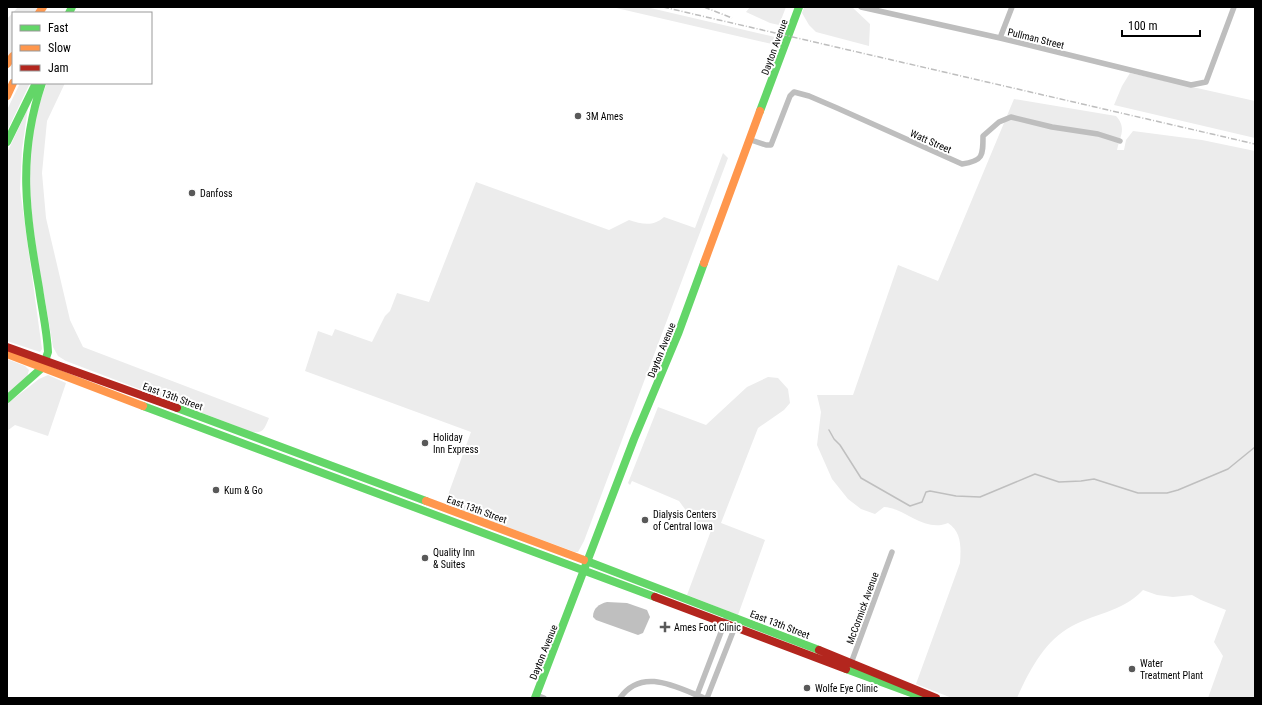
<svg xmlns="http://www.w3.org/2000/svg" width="1262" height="705" viewBox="0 0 1262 705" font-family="'Roboto Condensed',sans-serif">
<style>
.green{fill:#ececec}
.water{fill:#bfbfbf}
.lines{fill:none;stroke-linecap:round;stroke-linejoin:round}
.stream{stroke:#bfbfbf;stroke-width:1.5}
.street{stroke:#bebebe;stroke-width:5.5}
.fast{stroke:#63d668;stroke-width:8}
.slow{stroke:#ff974d;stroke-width:8}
.jam{stroke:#b3261e;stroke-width:8}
.rail{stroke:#bebebe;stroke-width:1.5;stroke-dasharray:6 2 1 2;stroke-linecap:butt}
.poi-dot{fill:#595959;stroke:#fff;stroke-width:1.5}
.labels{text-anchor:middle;stroke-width:4;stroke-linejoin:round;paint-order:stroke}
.street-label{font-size:10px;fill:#000;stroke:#fff}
.poi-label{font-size:10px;fill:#000;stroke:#fff;text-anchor:start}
</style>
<rect width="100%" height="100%" fill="#fff"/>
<!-- green -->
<path class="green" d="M18 7H40L37 13H13V53L7 62V19Z
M612 7H646L775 37 772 44Z
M750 7H786L779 25 770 23 746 12Z
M808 7H852L870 24 869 46 816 32 809 25 802 13 804 8Z
M1130 73 1255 101V138L1114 105 1122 86Z
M20 83H30L7 131V110Z
M47 83H65L47 121 42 173 46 218 70 320 83 347 269 418C265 427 264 434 252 432L66 361 58 356 53 347C40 263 12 165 47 83Z
M1014 99 1116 116C1127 128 1120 136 1117 150H1124L1126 140 1133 131 1202 140 1255 151V698H1208L1223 656 1214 642 1226 610 1201 600 1192 595 1173 597 1157 595 1143 590C1122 613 1092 613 1067 629 1043 644 1028 673 1017 698H952L916 684 960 563C961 548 962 532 948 523 925 533 905 508 884 507L875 514 861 509 848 499 832 479 817 445 821 412 817 395H853L898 265 938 281Z
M28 108 22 149 20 189 42 349 40 352 7 341V153Z
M723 153 728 158 584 541 578 552H575L450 506 448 495 471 432 305 371 318 331 332 336 335 329 372 342 385 316 390 311 397 293 429 302 476 182 609 230 629 220C642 224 653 227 664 217L695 228Z
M7 359 25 366 29 370 27 377 7 394Z
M48 375 66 383 48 436 15 425 7 431V404L39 379Z
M768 377 778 378 788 389 790 403 784 410 758 428 721 523 765 540 738 615 687 595 712 528 693 520 679 501 632 481 630 485 628 483 658 407 706 425 747 387Z"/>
<!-- water -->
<path class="water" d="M607 602 627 603 647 610 650 617 643 633 638 635 596 620 593 617C593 608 599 604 607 602Z"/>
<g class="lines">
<!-- stream -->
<path class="stream" d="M829 430 834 439 840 445 861 478 910 506 922 502 926 492 930 491 956 496 980 497 1035 474 1059 482 1081 481 1094 479 1138 493H1167L1178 490 1228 469 1255 447"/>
<!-- street -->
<path class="street" d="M861 7 1000 38 1191 85 1206 82 1234 7
M1000 38 1012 7
M751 140 766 145H771L790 96 794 92 809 96 837 108 962 164C983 161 983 156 983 136L999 122 1011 117 1052 127 1098 134 1120 141
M850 666 892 552
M536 695 544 698
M697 695 728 614
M620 698C642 667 676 687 704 698
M707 698 738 619"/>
<!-- fast -->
<path class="fast" d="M69 13 72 7
M760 111 799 7
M7 142 35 85
M7 399 43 367 48 352C47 330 42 310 39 288 26 214 17 156 42 83
M143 406 655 597
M177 408 426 501
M584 560 819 650
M846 669 922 697
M535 698 634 439 678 334 704 263"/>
<!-- slow -->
<path class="slow" d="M39 13 43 7
M7 64 13 56
M7 96 13 83
M704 263 760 111
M7 354 143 406
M426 501 584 560"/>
<!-- jam -->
<path class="jam" d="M7 347 177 408
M655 597 846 669
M819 650 936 698"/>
<!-- rail -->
<path class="rail" d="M663 7 1255 144
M704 7 732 18"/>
</g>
<!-- markers -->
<g class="poi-dot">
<circle cx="578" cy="116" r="4"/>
<circle cx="192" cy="193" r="4"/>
<circle cx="425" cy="443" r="4"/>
<circle cx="216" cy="490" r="4"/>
<circle cx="645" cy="520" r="4"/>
<circle cx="425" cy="558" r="4"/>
<path d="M663 621h4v4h4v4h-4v4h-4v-4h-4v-4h4z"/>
<circle cx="1132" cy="669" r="4"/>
<circle cx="807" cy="688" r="4"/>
</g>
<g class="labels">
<!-- street labels -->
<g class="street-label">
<text transform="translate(1036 38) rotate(14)" y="4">Pullman Street</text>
<text transform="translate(774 47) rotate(-70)" y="4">Dayton Avenue</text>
<text transform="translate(931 141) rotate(24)" y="4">Watt Street</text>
<text transform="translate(661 350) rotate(-68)" y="4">Dayton Avenue</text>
<text transform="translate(173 396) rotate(20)" y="4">East 13th Street</text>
<text transform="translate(477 509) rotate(20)" y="4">East 13th Street</text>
<text transform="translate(862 608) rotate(-70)" y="4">McCormick Avenue</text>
<text transform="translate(780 624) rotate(21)" y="4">East 13th Street</text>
<text transform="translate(543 652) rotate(-68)" y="4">Dayton Avenue</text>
</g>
<!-- poi labels -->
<g class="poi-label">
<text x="586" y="120">3M Ames</text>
<text x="200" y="197">Danfoss</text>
<text x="433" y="441">Holiday<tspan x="433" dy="12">Inn Express</tspan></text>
<text x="224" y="494">Kum &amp; Go</text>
<text x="653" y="518">Dialysis Centers<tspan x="653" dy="12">of Central Iowa</tspan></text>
<text x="433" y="556">Quality Inn<tspan x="433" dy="12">&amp; Suites</tspan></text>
<text x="674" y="631">Ames Foot Clinic</text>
<text x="1140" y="667">Water<tspan x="1140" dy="12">Treatment Plant</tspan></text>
<text x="815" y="692">Wolfe Eye Clinic</text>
</g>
</g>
<!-- border -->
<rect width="1262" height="705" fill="none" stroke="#000000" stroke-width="16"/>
<!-- legend -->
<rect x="12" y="12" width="140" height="72" fill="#ffffff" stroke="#999999"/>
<rect x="20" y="25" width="20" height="6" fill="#63d668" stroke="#999999"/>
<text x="48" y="32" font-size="12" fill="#000000">Fast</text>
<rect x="20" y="45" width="20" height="6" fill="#ff974d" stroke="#999999"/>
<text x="48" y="52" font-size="12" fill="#000000">Slow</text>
<rect x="20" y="65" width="20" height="6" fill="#b3261e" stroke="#999999"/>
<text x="48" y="72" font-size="12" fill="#000000">Jam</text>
<!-- scale -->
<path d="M1122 30v6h78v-6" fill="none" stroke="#000000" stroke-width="2"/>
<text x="1128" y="30" font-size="12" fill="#000000" stroke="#ffffff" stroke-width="3" paint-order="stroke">100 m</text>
</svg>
